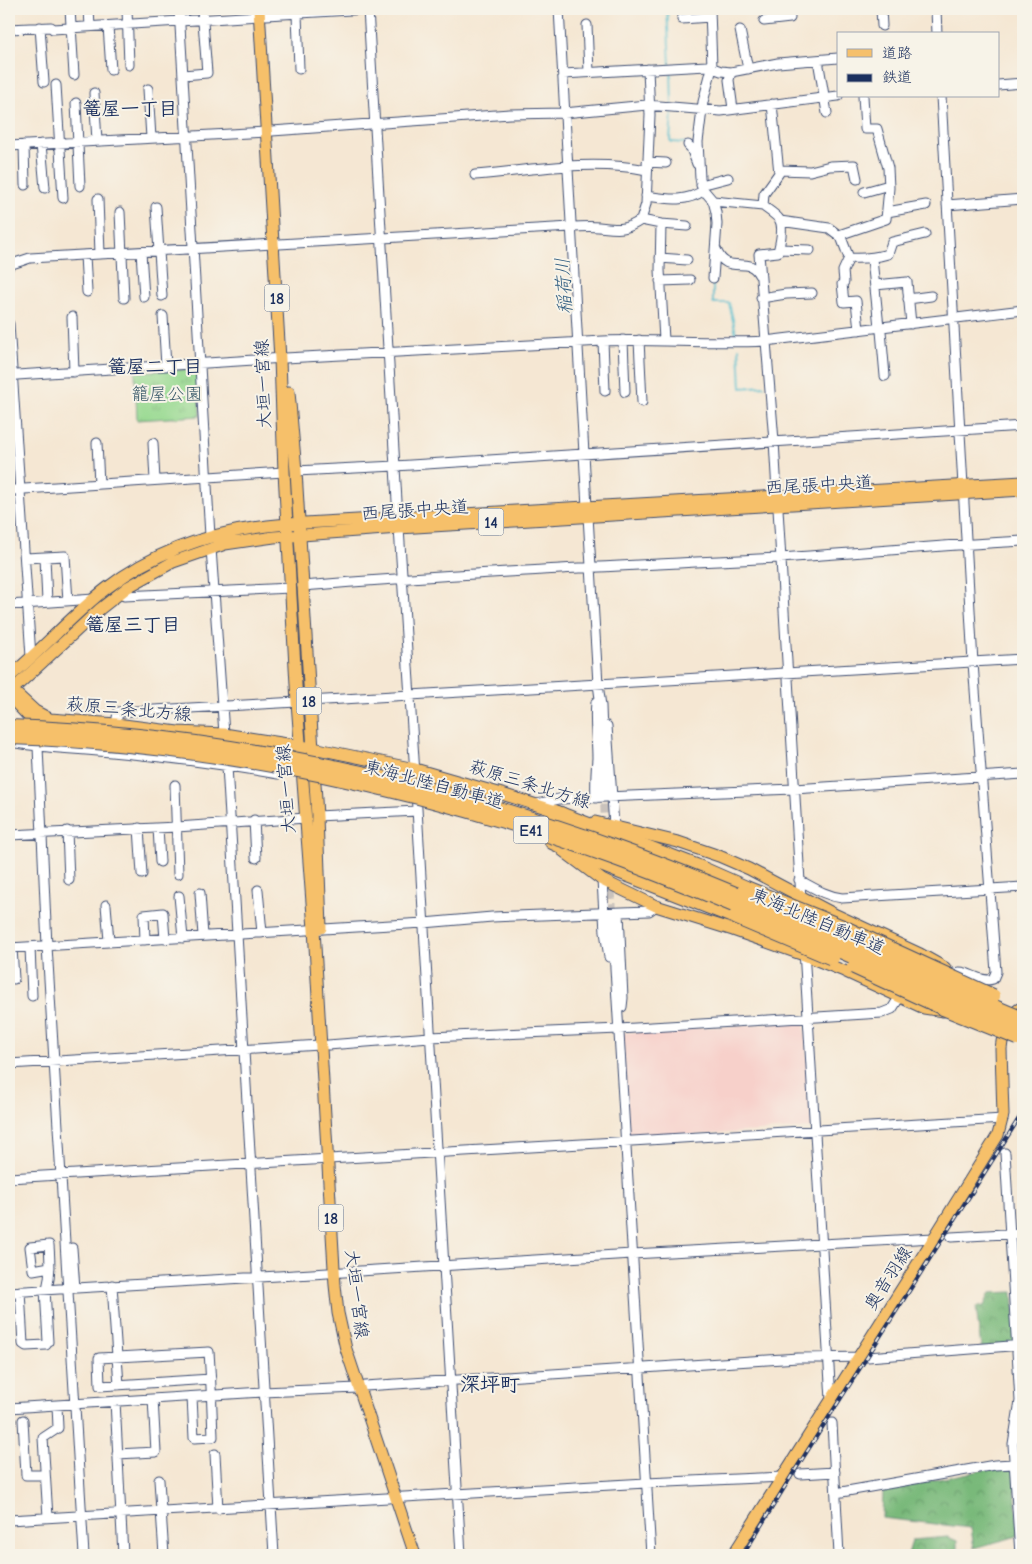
<svg xmlns="http://www.w3.org/2000/svg" width="1032" height="1564" viewBox="0 0 1032 1564" font-family="'Comic Neue','Klee One',sans-serif">
<style>
.built{fill:#f7d0ca}
.forest{fill:url(#forest-crowns);stroke:#4a746c}
.park{fill:url(#park-tufts);stroke:#598477}
.lines{fill:none;stroke-linecap:round;stroke-linejoin:round}
.stream{stroke:#52bdcd;stroke-width:2}
.minor-tunnel{stroke:#c9c2bc;stroke-width:9;stroke-dasharray:9 4.5;stroke-linecap:butt}
.minor-casing{stroke:#3c4b70;stroke-width:11}
.major-casing{stroke:#3c4b70;stroke-width:13}
.highway-casing{stroke:#3c4b70;stroke-width:16}
.minor{stroke:#fff;stroke-width:9}
.major{stroke:#f6c06b;stroke-width:11}
.highway{stroke:#f6c06b;stroke-width:14}
.rail-casing{stroke:#1b2f5e;stroke-width:4}
.rail{stroke:#f7f3e8;stroke-width:2;stroke-dasharray:5.5;stroke-linecap:butt}
.highway-bridge-casing{stroke:#3c4b70;stroke-width:16;stroke-linecap:butt}
.highway-bridge{stroke:#f6c06b;stroke-width:14}
.labels{text-anchor:middle;stroke-width:4;stroke-linejoin:round;paint-order:stroke}
.shield{fill:#f7f3e8;stroke:#5d6a87;stroke-width:1}
.shield-label{font-size:16px;font-weight:bold;fill:#1b2f5e}
.street-label{font-size:18px;fill:#1b2f5e;stroke:#f7f3e8}
.park-label{font-size:18px;fill:#3a5a6a;stroke:#f7f3e8}
.neighbourhood-label{font-size:19px;font-weight:bold;fill:#1b2f5e;stroke:#f7f3e8}
.water-label{font-size:19px;font-style:italic;fill:#2c5a7f;stroke:#f7f3e8}
.quarter-label{font-size:20px;font-weight:bold;fill:#1b2f5e;stroke:#f7f3e8}
</style>
<defs>
<pattern id="forest-crowns" width="20" height="18" patternUnits="userSpaceOnUse" patternTransform="scale(1.25)"><rect width="20" height="18" fill="#79b97a"/><path d="M2 6a3 3 0 1 1 6 0M12 15a3 3 0 1 1 6 0" fill="none" stroke="#629767"/></pattern>
<pattern id="park-tufts" width="24" height="20" patternUnits="userSpaceOnUse" patternTransform="scale(1.25)"><rect width="24" height="20" fill="#97d990"/><path d="M3 7l-1-3M5 7V3M7 7l1-3M15 17l-1-3M17 17v-4M19 17l1-3" fill="none" stroke="#82bb7f"/></pattern>
</defs>
<rect width="100%" height="100%" fill="#f7f3e8"/>
<filter id="ink" filterUnits="userSpaceOnUse"><feTurbulence type="fractalNoise" baseFrequency=".02" numOctaves="2"/><feDisplacementMap in="SourceGraphic" scale="10" xChannelSelector="R" yChannelSelector="G"/><feConvolveMatrix kernelMatrix="1 2 1 2 8 2 1 2 1" color-interpolation-filters="sRGB"/></filter>
<filter id="wash" filterUnits="userSpaceOnUse"><feTurbulence type="fractalNoise" baseFrequency=".0096" numOctaves="4" result="noise"/><feDisplacementMap in="SourceGraphic" scale="20" xChannelSelector="R" yChannelSelector="G"/><feGaussianBlur stdDeviation="1.12" result="paint"/><feColorMatrix in="noise" values="0 0 0 0 0 0 0 0 0 0 0 0 0 0 0 0 0 1.4 0 .05"/><feComposite in="paint" operator="in"/></filter>
<g filter="url(#wash)">
<rect width="100%" height="100%" fill="#f5e7d3"/>
<!-- built -->
<path class="built" d="M804 1021 812 1128 628 1139 623 1033Z"/>
<!-- forest -->
<path class="forest" d="M1013 1292 1017 1345 981 1348 976 1307 984 1306 990 1293Z
M1014 1464 1018 1536 974 1548 971 1528 882 1518 883 1490Z
M948 1537 957 1541V1555H908L912 1540Z"/>
<!-- park -->
<path class="park" d="M198 369 200 416 137 420 135 372Z"/>
<g class="lines">
<!-- stream -->
<path class="stream" d="M667 9 670 65
M671 72 672 105
M672 111 670 140 672 142 685 143
M713 282V303H729L737 338
M739 348 741 388 764 386"/>
</g>
</g>
<g filter="url(#ink)">
<g class="lines">
<!-- minor-tunnel -->
<path class="minor-tunnel" d="M604 791 606 830
M608 863 612 919"/>
<defs>
<path id="minor" d="M70 9 74 75
M89 9 90 27
M127 9 129 65
M179 9 210 536
M368 9 398 518
M559 9 587 507
M710 9 712 68 703 102 698 142 700 178 702 188 713 201 716 212 717 224 713 278
M881 9 882 26
M936 9 937 34
M297 14 299 69
M266 15 368 9
M682 19 710 17
M764 21 790 18 789 9
M587 25 589 72
M108 26 111 70
M40 27 44 82
M9 29 51 27 53 29 259 16
M740 30 748 69
M818 60 827 113
M731 72 729 80 733 109
M563 74 707 66 721 71 731 72 778 63 838 58
M183 75 207 73 202 9
M56 85 63 198
M998 85 1023 83
M148 89 151 138
M94 93 97 141
M941 96 973 663 996 972 993 979C978 984 965 966 952 974
M76 103 80 186
M772 104 779 173 764 194 763 206C768 210 775 214 779 219 784 226 780 244 778 252L759 254 774 441 801 899
M272 131 510 114 564 113 647 105 721 111 838 96
M41 144 45 188
M24 145 25 185
M688 145 691 148 697 164
M9 146 266 132
M647 162 666 163
M779 170 810 171 830 166 854 165 857 179
M475 175C531 170 591 159 647 170
M701 185 728 178
M864 192 889 185
M646 196C667 199 686 203 704 190
M98 199 100 254
M713 201 763 206
M947 205 1023 199
M156 207 162 296
M120 212 124 298
M887 212 926 205
M641 220 661 224 687 226
M780 221 829 228 841 237 849 258C863 259 874 258 888 254L892 242 925 234
M661 224 660 270 664 340
M839 235 886 219 889 188 888 168 877 129H865L863 96
M279 244 571 227C580 227 590 226 599 227 618 229 625 231 641 220L646 204 650 115 648 69
M716 249C727 278 749 253 759 275
M779 249 810 250
M141 252 144 297
M85 255 87 292
M660 258 687 260
M849 258 843 271 844 282 842 284 844 302 856 301 859 330
M872 259 879 327 881 331 885 376
M9 265 30 258 273 244
M660 281 690 280
M875 285 907 282 911 324
M761 298 786 294 812 293
M908 299 931 296
M163 316 166 366
M72 317 74 372
M9 324 31 657
M623 340 625 392
M639 340 642 402
M603 341 605 391
M9 377 17 375 285 358 603 341C657 339 711 344 765 341L1023 310
M97 443 99 484
M153 443 155 480
M296 471 395 466 1023 426
M9 490 284 472
M588 516 598 684 601 706 604 791
M399 528 415 774
M211 548 224 734
M45 557 47 602
M25 558 65 556 68 601
M302 586C461 573 619 566 778 558 860 553 941 545 1023 541
M122 592 124 596 291 588
M9 605 94 599
M309 701 1023 659
M596 702C594 721 597 739 597 758 596 771 595 784 596 798
M116 724 118 712 297 702
M607 726 614 826
M16 743C47 748 79 749 111 752 167 757 223 764 278 774
M38 747 47 946 84 1555
M227 766 274 1555
M175 785 178 874
M416 792 461 1555
M537 804 559 799 794 789 1023 774
M317 816 417 811
M254 820 256 858
M139 828 142 874
M158 828 160 862
M67 831 69 880
M9 835 177 827 306 818
M602 880 605 932 609 957
M799 880C814 888 826 896 842 898L1023 887
M258 890 262 933
M200 893 203 936
M179 896 183 938
M106 905 109 941
M619 913 623 998 622 1007
M612 919 651 1555
M145 940 144 915 163 913 165 939
M30 947 32 996
M9 948 424 923 492 917 649 911 656 906
M12 948 14 979
M804 950 831 1400
M328 1045 430 1037 619 1029 882 1013 892 1009 902 993
M9 1064 320 1045
M1005 1153 1020 1401 1013 1444 1020 1555
M9 1178 1003 1119
M951 1237 1023 1233
M72 1248 75 1288
M112 1285 119 1385
M47 1289C51 1274 50 1260 49 1245L30 1247 33 1270 50 1267
M20 1291 23 1344 26 1346 46 1345 48 1342 45 1289
M9 1292C217 1281 424 1266 632 1254 733 1248 834 1244 934 1238
M365 1386 798 1358 868 1357 1023 1345
M192 1397 194 1438 213 1437C212 1409 211 1380 209 1352L99 1358 100 1386 211 1379
M115 1401 123 1555
M9 1408 263 1392 358 1388
M23 1420 26 1475H45
M832 1423 839 1555
M117 1454 156 1452 153 1399
M215 1454 218 1509
M800 1474 835 1472
M159 1480 164 1555
M836 1493 995 1465 1014 1464
M48 1517 43 1438 58 1428 57 1405
M9 1520 646 1483 783 1477"/>
<path id="major" d="M259 9 280 359 284 472 297 702 314 929 335 1285 338 1313 346 1349 415 1555
M289 392 296 471 317 816 321 928
M9 677C43 649 72 615 107 588 160 547 222 529 287 524L1023 482
M9 687 35 711 50 719 116 724 178 732 224 734 313 748 415 769 502 794 562 813
M9 693 100 609 128 587 173 562 225 544 274 537 399 528 1023 490
M9 696 31 719 36 722 48 725
M393 774 443 786 459 792
M595 822 678 842 719 856 749 869 836 915 920 954 945 968
M562 850 602 880 656 906 733 930 804 955 844 971 924 1008 943 1011
M733 1555 934 1238 998 1135 1003 1115 1001 1049C1003 1032 1006 1014 1023 1007"/>
<path id="highway" d="M555 812 696 866 746 888
M552 842 598 863 735 917"/>
</defs>
<!-- minor casing -->
<use href="#minor" class="minor-casing"/>
<!-- major casing -->
<use href="#major" class="major-casing"/>
<!-- highway casing -->
<use href="#highway" class="highway-casing"/>
<!-- minor -->
<use href="#minor" class="minor"/>
<!-- major -->
<use href="#major" class="major"/>
<!-- highway -->
<use href="#highway" class="highway"/>
<defs>
<path id="rail" d="M743 1555 792 1475 1023 1112"/>
</defs>
<!-- rail casing -->
<use href="#rail" class="rail-casing"/>
<!-- rail -->
<use href="#rail" class="rail"/>
<defs>
<path id="highway-bridge" d="M9 727C217 734 424 778 620 849 757 898 888 963 1023 1019
M9 737C216 744 425 788 620 860 757 911 889 974 1023 1031
M746 888 845 928 993 996
M735 917 832 958
M854 967 943 1008 1018 1038"/>
</defs>
<!-- highway-bridge casing -->
<use href="#highway-bridge" class="highway-bridge-casing"/>
<!-- highway-bridge -->
<use href="#highway-bridge" class="highway-bridge"/>
</g>
</g>
<g class="labels">
<!-- shield labels -->
<g class="shield">
<rect x="264.5" y="284.5" width="25" height="27" rx="4"/>
<rect x="478.5" y="508.5" width="25" height="27" rx="4"/>
<rect x="296.5" y="687.5" width="25" height="27" rx="4"/>
<rect x="513.5" y="816.5" width="35" height="27" rx="4"/>
<rect x="318.5" y="1204.5" width="25" height="27" rx="4"/>
</g>
<g class="shield-label">
<text x="277" y="304">18</text>
<text x="491" y="528">14</text>
<text x="309" y="707">18</text>
<text x="531" y="836">E41</text>
<text x="331" y="1224">18</text>
</g>
<!-- street labels -->
<g class="street-label">
<text transform="translate(263 384) rotate(-92)" y="6">大垣一宮線</text>
<text transform="translate(819 485) rotate(-3)" y="6">西尾張中央道</text>
<text transform="translate(415 510) rotate(-4)" y="6">西尾張中央道</text>
<text transform="translate(129 709) rotate(5)" y="6">萩原三条北方線</text>
<text transform="translate(434 784) rotate(15)" y="6">東海北陸自動車道</text>
<text transform="translate(530 784) rotate(17)" y="6">萩原三条北方線</text>
<text transform="translate(286 789) rotate(-94)" y="6">大垣一宮線</text>
<text transform="translate(818 921) rotate(23)" y="6">東海北陸自動車道</text>
<text transform="translate(888 1278) rotate(-57)" y="6">奥音羽線</text>
<text transform="translate(357 1294) rotate(83)" y="6">大垣一宮線</text>
</g>
<!-- park labels -->
<g class="park-label">
<text x="167" y="400">籠屋公園</text>
</g>
<!-- neighbourhood labels -->
<g class="neighbourhood-label">
<text x="130" y="115">篭屋一丁目</text>
<text x="155" y="373">篭屋二丁目</text>
<text x="133" y="631">篭屋三丁目</text>
</g>
<!-- water labels -->
<g class="water-label">
<text transform="translate(563 286) rotate(-93)" y="7">稲荷川</text>
</g>
<!-- quarter labels -->
<g class="quarter-label">
<text x="490" y="1391">深坪町</text>
</g>
</g>
<!-- margin -->
<rect width="1032" height="1564" fill="none" stroke="#f7f3e8" stroke-width="30"/>
<!-- legend -->
<rect x="837" y="32" width="162" height="65" fill="#f7f3e8" stroke="#9fa5b1"/>
<rect x="847" y="49" width="25" height="8" fill="#f6c06b" stroke="#9fa5b1"/>
<text x="882" y="58" font-size="15" fill="#1b2f5e">道路</text>
<rect x="847" y="74" width="25" height="8" fill="#1b2f5e" stroke="#9fa5b1"/>
<text x="882" y="82" font-size="15" fill="#1b2f5e">鉄道</text>
</svg>
